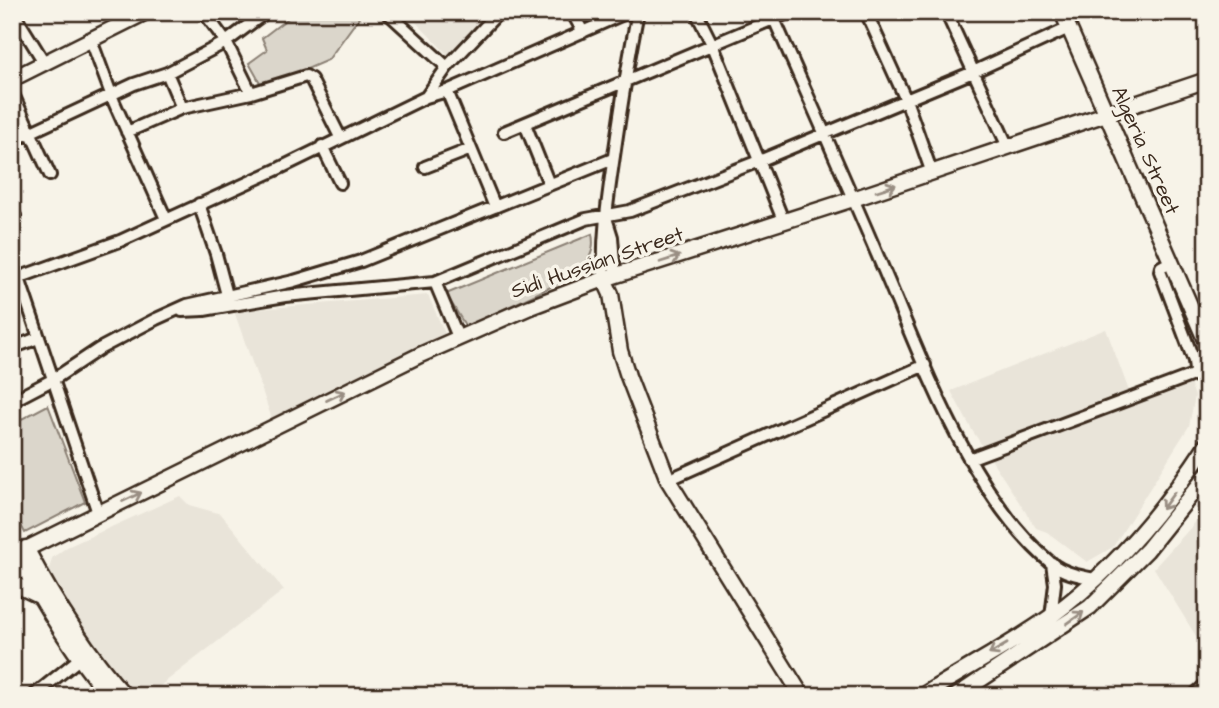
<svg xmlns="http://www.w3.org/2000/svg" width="1219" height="708" viewBox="0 0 1219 708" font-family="'Architects Daughter',sans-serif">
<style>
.built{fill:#e9e4d9}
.green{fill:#dbd6cb;stroke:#8b8074;stroke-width:2}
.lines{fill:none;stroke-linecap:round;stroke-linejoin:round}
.minor-casing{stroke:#3b2a1e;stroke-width:16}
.major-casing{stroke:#3b2a1e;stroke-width:19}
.minor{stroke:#f7f3e8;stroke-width:10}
.major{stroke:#f7f3e8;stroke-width:14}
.oneway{stroke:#998e83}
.labels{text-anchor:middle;stroke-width:7;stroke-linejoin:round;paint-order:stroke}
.street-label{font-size:21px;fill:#3b2a1e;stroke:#f7f3e8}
</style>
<rect width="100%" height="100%" fill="#f7f3e8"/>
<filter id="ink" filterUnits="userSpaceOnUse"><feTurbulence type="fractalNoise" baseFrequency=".0143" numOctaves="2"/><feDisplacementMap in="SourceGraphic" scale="14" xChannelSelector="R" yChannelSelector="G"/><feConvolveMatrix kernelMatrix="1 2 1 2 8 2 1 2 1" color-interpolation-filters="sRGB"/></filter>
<g filter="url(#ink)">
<!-- built -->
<path class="built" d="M406 12H493L451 58Z
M428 295 446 336 272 419 234 311Z
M1106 329 1129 391 1167 379 1185 370 1195 396 1189 426 1113 547 1087 562 1047 532 1036 528 972 430 951 391Z
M180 496 189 505 221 514 284 590 147 696H135L79 632 49 570 52 558 67 547Z
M1207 505V654L1154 568 1193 525Z"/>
<!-- green -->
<path class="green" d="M296 12H363L328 60 263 88 249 63 267 50 262 38Z
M592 234C596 253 587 263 574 276L466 327 446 294Z
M48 405 85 502 25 533 12 508V424Z"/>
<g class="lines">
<defs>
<path id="minor" d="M13 12 44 62
M204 12 226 42 251 93
M387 12 447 67
M572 12 583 32
M696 12 713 46 783 220
M771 12C810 101 850 190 888 280 927 372 973 498 1051 563 1063 573 1080 576 1095 579
M866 12 906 100 932 173
M946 12 1008 147
M91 40 114 102 166 219
M167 73 182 108
M447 91 495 207
M12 92 50 175
M426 97 447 91 628 12
M525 124 549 184
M127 132 182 108 251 93 306 76 311 79 340 137
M504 132 790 12
M12 141 134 84 167 73 226 42 266 12
M322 146 340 183
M425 167 471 149
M199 204 216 254 227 295
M12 217 15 216
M607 221 612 237 615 276
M19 278 98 513
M604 279C602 236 608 197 614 156 621 107 628 60 638 12
M12 280 120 241 280 168 426 97 447 67 499 12
M182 311 204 310 285 296 435 282
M458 337 435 282 586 219 630 211 759 161 973 72 1069 28
M12 348 38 338
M12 401 54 379 99 349 156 319 187 305 294 281 361 261 613 159
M969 459 1193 375 1195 371 1194 361 1160 271 1161 267 1172 261
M668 480 925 365
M12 534 17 554
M1051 617 1055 584 1052 563
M33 696 79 659
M1193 696 1207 683"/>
<path id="major" d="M1062 12 1207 344
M12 79 146 12
M604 279 611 294 620 351 628 376 668 480 802 696
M26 548C54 601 85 651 125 696
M17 554C43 604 72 652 109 696
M12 556 420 355 530 307 604 279 853 199 1207 80
M12 583 39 596
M922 696C964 669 1009 646 1050 617 1114 571 1164 510 1207 444
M956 696 1090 607 1147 550 1207 475"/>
</defs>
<!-- minor casing -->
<use href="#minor" class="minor-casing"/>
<!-- major casing -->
<use href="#major" class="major-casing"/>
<!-- minor -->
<use href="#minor" class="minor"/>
<!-- major -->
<use href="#major" class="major"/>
</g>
<!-- one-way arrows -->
<defs><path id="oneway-shaft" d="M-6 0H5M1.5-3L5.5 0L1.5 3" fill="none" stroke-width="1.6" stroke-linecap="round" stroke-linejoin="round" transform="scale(1.75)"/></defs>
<g class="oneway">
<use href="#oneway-shaft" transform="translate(886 188) rotate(-18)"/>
<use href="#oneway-shaft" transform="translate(670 259) rotate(-18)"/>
<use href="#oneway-shaft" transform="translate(336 396) rotate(-26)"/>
<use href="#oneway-shaft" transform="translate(132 497) rotate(-25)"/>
<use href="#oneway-shaft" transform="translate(1168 501) rotate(126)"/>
<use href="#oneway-shaft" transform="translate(1075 618) rotate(-36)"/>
<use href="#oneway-shaft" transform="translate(998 649) rotate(150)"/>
</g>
</g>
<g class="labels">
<!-- street labels -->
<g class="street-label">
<text transform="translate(1146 150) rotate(66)" y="7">Algeria Street</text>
<text transform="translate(597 262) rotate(-19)" y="7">Sidi Hussian Street</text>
</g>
</g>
<!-- margin -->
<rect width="1219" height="708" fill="none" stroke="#f7f3e8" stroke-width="42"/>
<rect x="21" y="21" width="1177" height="666" fill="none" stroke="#3b2a1e" stroke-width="2.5" filter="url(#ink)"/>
</svg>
